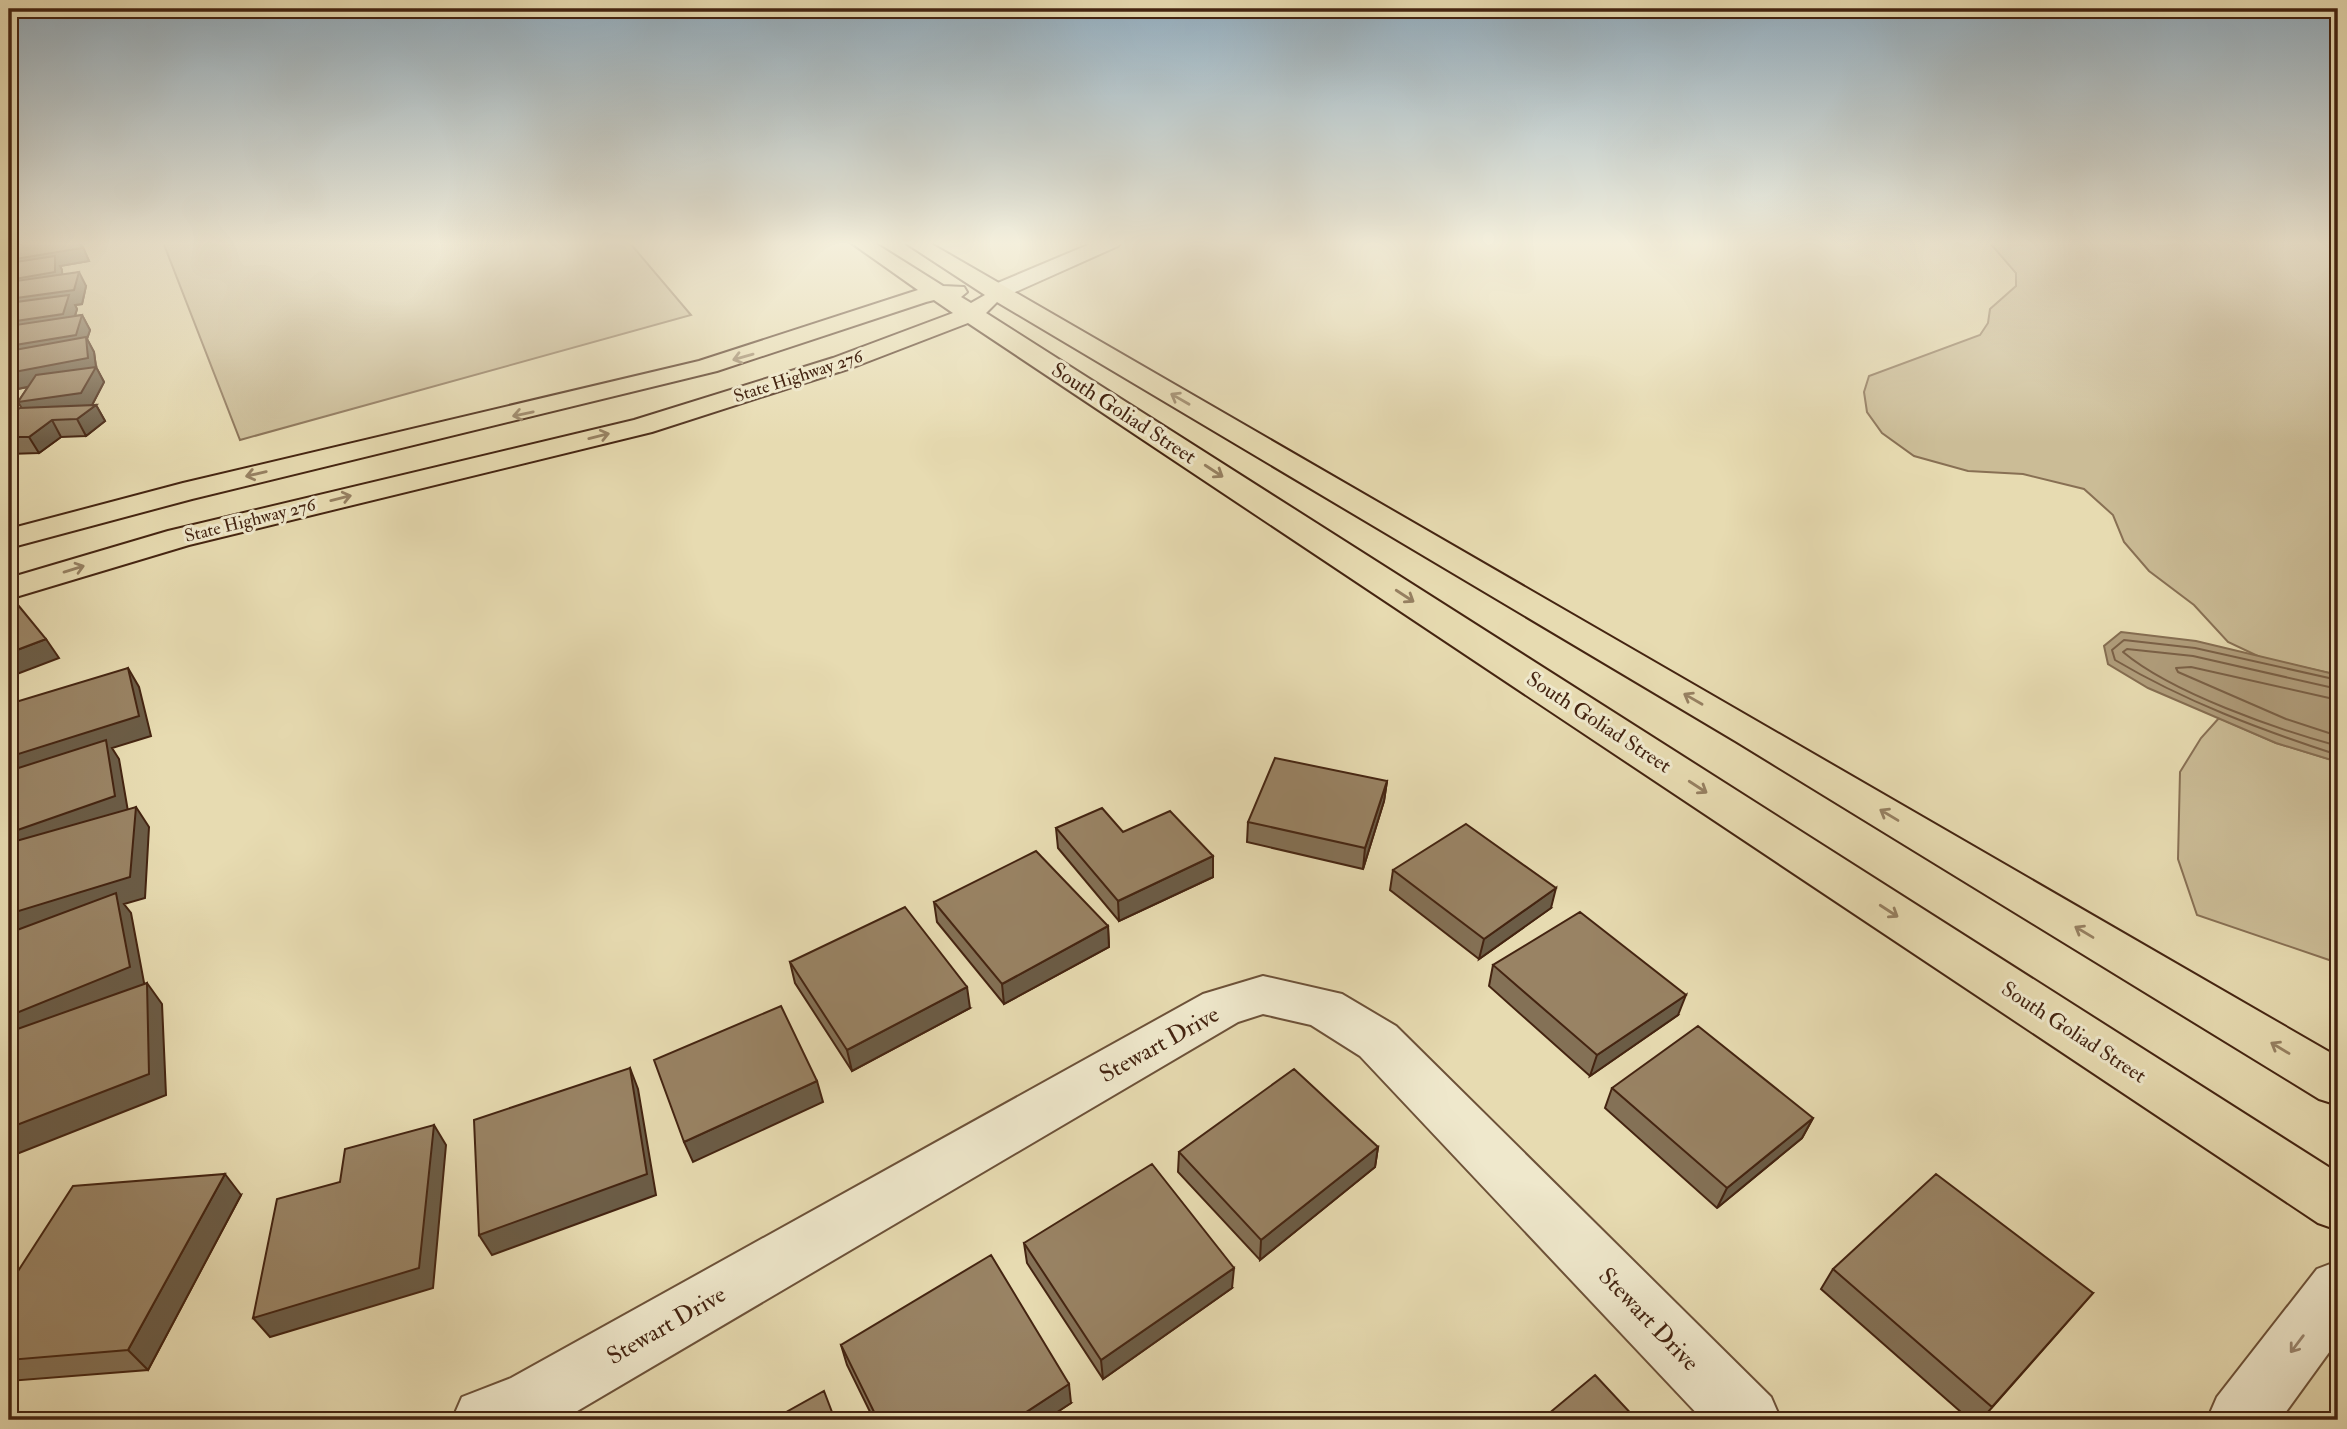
<svg xmlns="http://www.w3.org/2000/svg" width="2347" height="1429" viewBox="0 0 2347 1429" font-family="'IM FELL Double Pica',serif">
<style>
.green{fill:#cbbc96;stroke:#887054;stroke-width:2}
.water{fill:#b09d7b;stroke:#856d51;stroke-width:2}
.lines{fill:none;stroke-linecap:round;stroke-linejoin:round}
.shore{stroke:#7a6046;stroke-width:2}
.stream{fill:#856d51;fill-rule:evenodd}
.minor-casing{stroke:#6d5239;stroke-width:4}
.primary-casing{stroke:#442411;stroke-width:4}
.minor{fill:#efe8cc;fill-rule:evenodd}
.primary{fill:#e7dbb1;fill-rule:evenodd}
.wall{fill:#847156;stroke:#442411;stroke-width:2}
.shaded-wall{fill:#6b5c46;stroke:#442411;stroke-width:2}
.building{fill:#998364;stroke:#442411;stroke-width:2}
.oneway{stroke:#968061}
.oneway2{stroke:#9a866e}
.labels{text-anchor:middle;stroke-width:6;stroke-linejoin:round;paint-order:stroke}
.far-street-label{font-size:18px;fill:#442411;stroke:#efe8cc}
.street-label{font-size:21px;fill:#442411;stroke:#efe8cc}
.near-street-label{font-size:24px;fill:#442411;stroke:#efe8cc}
</style>
<rect width="100%" height="100%" fill="#e7dbb1"/>
<filter id="stains"><feTurbulence type="fractalNoise" baseFrequency=".00286" numOctaves="4"/><feColorMatrix values="0 0 0 0 .2 0 0 0 0 .09 0 0 0 0 .02 0 0 0 .5 -.17"/></filter>
<radialGradient id="worn" r=".72"><stop offset=".6" stop-color="#630" stop-opacity="0"/><stop offset="1" stop-color="#630" stop-opacity=".3"/></radialGradient>
<!-- green -->
<path class="green" d="M163 242H629L691 315 240 440Z
M1989 242H2338V675L2262 658 2228 642 2194 605 2149 571 2124 542 2113 515 2084 489 2023 474 1968 471 1914 456 1882 433 1867 412 1864 392 1869 376 1980 335 1988 323 1990 309 2016 286V273Z
M2219 718 2276 743 2338 762V963L2197 915 2178 859 2180 772 2201 738Z"/>
<!-- water -->
<path class="water" d="M2121 632 2196 641 2338 675V762L2276 743 2148 688 2108 664 2104 646Z"/>
<g class="lines">
<!-- shore -->
<path class="shore" d="M2338 680 2195 648 2124 640 2112 650 2115 660C2184 701 2261 730 2338 755
M2338 689 2193 656 2127 649 2123 652C2172 693 2276 729 2338 746
M2338 700 2191 667 2176 668 2178 672 2286 719 2338 736"/>
<!-- stream -->
<path class="stream" d="M2335 291H2338V300L2334 298Z"/>
<defs>
<path id="minor" d="M1095 242H1121L1118 246 1004 297H988L985 292 988 287Z
M1263 976 1342 994 1396 1026 1771 1397 1781 1420H1703L1360 1056 1311 1025 1263 1014 1238 1022 562 1420H452L462 1397 511 1378 1203 994Z
M2338 1261V1340L2280 1420H2207L2217 1397 2317 1269Z"/>
<path id="primary" d="M850 242H873L943 286 964 287 967 292 961 297 971 303 985 295 904 242H928L2338 1057V1105L2319 1099 1737 742 997 302 986 313 2338 1173V1230L2318 1223 968 323 851 368 652 432 189 545 9 599V578L168 531 634 420 833 358 953 313 934 300 926 302 717 371 192 499 9 548V529L183 483 699 361 918 290Z"/>
</defs>
<!-- minor casing -->
<use href="#minor" class="minor-casing"/>
<!-- primary casing -->
<use href="#primary" class="primary-casing"/>
<!-- minor -->
<use href="#minor" class="minor"/>
<!-- primary -->
<use href="#primary" class="primary"/>
</g>
<!-- wall -->
<path class="wall" d="M9 242H80L89 261 60 266 62 270V275L86 286 82 304 75 305 77 309 75 316 82 315 90 330 87 339 94 352 96 367 104 382 92 405H96L105 421 86 436 61 437 39 453 9 454V415L22 408 18 402 28 387 12 390Z
M1387 781 1384 801 1363 869 1247 842 1248 822Z
M1056 828 1123 832 1213 856V877L1119 921 1058 848Z
M1393 870 1551 908 1479 959 1390 890Z
M934 902 1108 926 1109 947 1004 1004 937 922Z
M790 962 970 1008 852 1071 795 983Z
M1493 965 1678 1015 1590 1076 1489 986Z
M1612 1088 1813 1118 1802 1138 1717 1208 1605 1108Z
M1378 1147 1375 1167 1260 1260 1178 1172 1179 1152Z
M241 1195 148 1370 9 1381V1285Z
M1024 1243 1232 1288 1103 1379 1027 1263Z
M1833 1269 2093 1293 1981 1420H1970L1821 1289Z
M841 1345 1071 1403 1045 1420H874L847 1365Z"/>
<!-- shaded-wall -->
<path class="shaded-wall" d="M9 242H67L9 256Z
M79 242 83 247 89 261 60 266 62 270 63 286 9 295V260Z
M79 272 86 286 82 304 75 305 77 309 71 328 9 338V299Z
M82 315 90 330 87 339 94 352 96 367 104 382 90 409 28 418 18 402 92 374 12 390 9 384V346Z
M96 405 105 421 86 436 77 419Z
M52 420 61 437 39 453 29 437Z
M46 639 59 658 9 677V653Z
M128 668 139 687 151 736 112 748 119 759 129 817 9 858V757Z
M1387 781 1384 801 1363 869 1365 848Z
M136 807 149 827 145 898 124 904 131 913 145 988 9 1044V914Z
M1213 856V877L1119 921 1118 901Z
M1556 888 1551 908 1479 959 1484 939Z
M1108 926 1109 947 1004 1004 1002 984Z
M147 983 162 1004 166 1095 9 1157V1128Z
M967 987 970 1008 852 1071 847 1050Z
M1686 995 1678 1015 1590 1076 1597 1055Z
M630 1068 638 1089 656 1195 492 1255 479 1235Z
M817 1081 823 1102 693 1162 684 1142Z
M1813 1118 1802 1138 1717 1208 1727 1188Z
M434 1125 446 1145 433 1288 270 1337 253 1318Z
M1378 1147 1375 1167 1260 1260 1261 1240Z
M225 1174 241 1195 148 1370 128 1350Z
M1234 1268 1232 1288 1103 1379 1101 1360Z
M1069 1384 1071 1403 1045 1420H1014Z"/>
<!-- building -->
<path class="building" d="M31 242H79L82 248 9 260V245Z
M55 256V272L9 280V263Z
M79 272 74 290 9 299V282Z
M69 295 63 314 9 322V303Z
M82 315 76 335 9 346V326Z
M86 337 88 358 9 373V351Z
M96 367 81 393 18 402 36 375Z
M96 405 77 419 52 420 29 437H9V415L20 408Z
M18 605 46 639 9 653V609Z
M128 668 139 716 9 757V704Z
M106 740 115 796 9 833V771Z
M1275 758 1387 781 1365 848 1248 822Z
M136 807 130 877 9 914V843Z
M1102 808 1123 832 1170 811 1213 856 1118 901 1056 828Z
M1466 824 1556 888 1484 939 1393 870Z
M1036 851 1108 926 1002 984 934 902Z
M116 893 130 967 9 1016V933Z
M905 907 967 987 847 1050 790 962Z
M1580 912 1686 995 1597 1055 1493 965Z
M147 983 149 1074 9 1128V1032Z
M781 1006 817 1081 684 1142 654 1060Z
M1698 1026 1813 1118 1727 1188 1612 1088Z
M630 1068 647 1174 479 1235 474 1120Z
M1294 1069 1378 1147 1261 1240 1179 1152Z
M434 1125 419 1268 253 1318 277 1199 340 1182 345 1149Z
M1152 1164 1234 1268 1101 1360 1024 1243Z
M225 1174 128 1350 9 1360V1285L73 1186Z
M1936 1174 2093 1293 1992 1407 1833 1269Z
M991 1255 1069 1384 1014 1420H878L841 1345Z
M1595 1375 1637 1420H1541Z
M824 1391 835 1420H772Z"/>
<!-- one-way arrows -->
<defs><path id="oneway-shaft" d="M-6 0H5M1.5-3L5.5 0L1.5 3" fill="none" stroke-width="1.6" stroke-linecap="round" stroke-linejoin="round" transform="scale(1.75)"/></defs>
<g class="oneway">
<use href="#oneway-shaft" transform="translate(743 357) rotate(164)"/>
<use href="#oneway-shaft" transform="translate(1180 399) rotate(-150)"/>
<use href="#oneway-shaft" transform="translate(523 414) rotate(168)"/>
<use href="#oneway-shaft" transform="translate(599 436) rotate(-14)"/>
<use href="#oneway-shaft" transform="translate(1214 471) rotate(33)"/>
<use href="#oneway-shaft" transform="translate(256 474) rotate(167)"/>
<use href="#oneway-shaft" transform="translate(341 498) rotate(-14)"/>
<use href="#oneway-shaft" transform="translate(74 569) rotate(-17)"/>
<use href="#oneway-shaft" transform="translate(1405 596) rotate(33)"/>
<use href="#oneway-shaft" transform="translate(1693 699) rotate(-150)"/>
<use href="#oneway-shaft" transform="translate(1698 787) rotate(33)"/>
<use href="#oneway-shaft" transform="translate(1889 815) rotate(-149)"/>
<use href="#oneway-shaft" transform="translate(1889 911) rotate(33)"/>
<use href="#oneway-shaft" transform="translate(2084 932) rotate(-149)"/>
<use href="#oneway-shaft" transform="translate(2280 1048) rotate(-149)"/>
</g>
<use class="oneway2" href="#oneway-shaft" transform="translate(2297 1344) rotate(127)"/>
<!-- sky -->
<linearGradient id="sky" x2="0" y2="1"><stop stop-color="#91abbc"/><stop offset="0.55" stop-color="#f4efdc"/><stop offset="1" stop-color="#f4efdc" stop-opacity="0"/></linearGradient>
<rect width="2347" height="442" fill="url(#sky)"/>
<g class="labels">
<!-- far-street labels -->
<g class="far-street-label">
<text transform="translate(798 376) rotate(-18)" y="6">State Highway 276</text>
<text transform="translate(250 520) rotate(-14)" y="6">State Highway 276</text>
</g>
<!-- street labels -->
<g class="street-label">
<text transform="translate(1124 413) rotate(33)" y="7">South Goliad Street</text>
<text transform="translate(1599 722) rotate(33)" y="7">South Goliad Street</text>
<text transform="translate(2074 1032) rotate(33)" y="7">South Goliad Street</text>
</g>
<!-- near-street labels -->
<g class="near-street-label">
<text transform="translate(1159 1044) rotate(-29)" y="8">Stewart Drive</text>
<text transform="translate(1649 1319) rotate(46)" y="8">Stewart Drive</text>
<text transform="translate(666 1325) rotate(-30)" y="8">Stewart Drive</text>
</g>
</g>
<!-- margin -->
<rect width="2347" height="1429" fill="none" stroke="#e7dbb1" stroke-width="35"/>
<rect x="10" y="10" width="2326" height="1408" fill="none" stroke="#442411" stroke-width="3.5"/>
<rect x="18" y="18" width="2312" height="1394" fill="none" stroke="#442411" stroke-width="2"/>
<rect width="100%" height="100%" filter="url(#stains)"/>
<rect width="100%" height="100%" fill="url(#worn)"/>
</svg>
